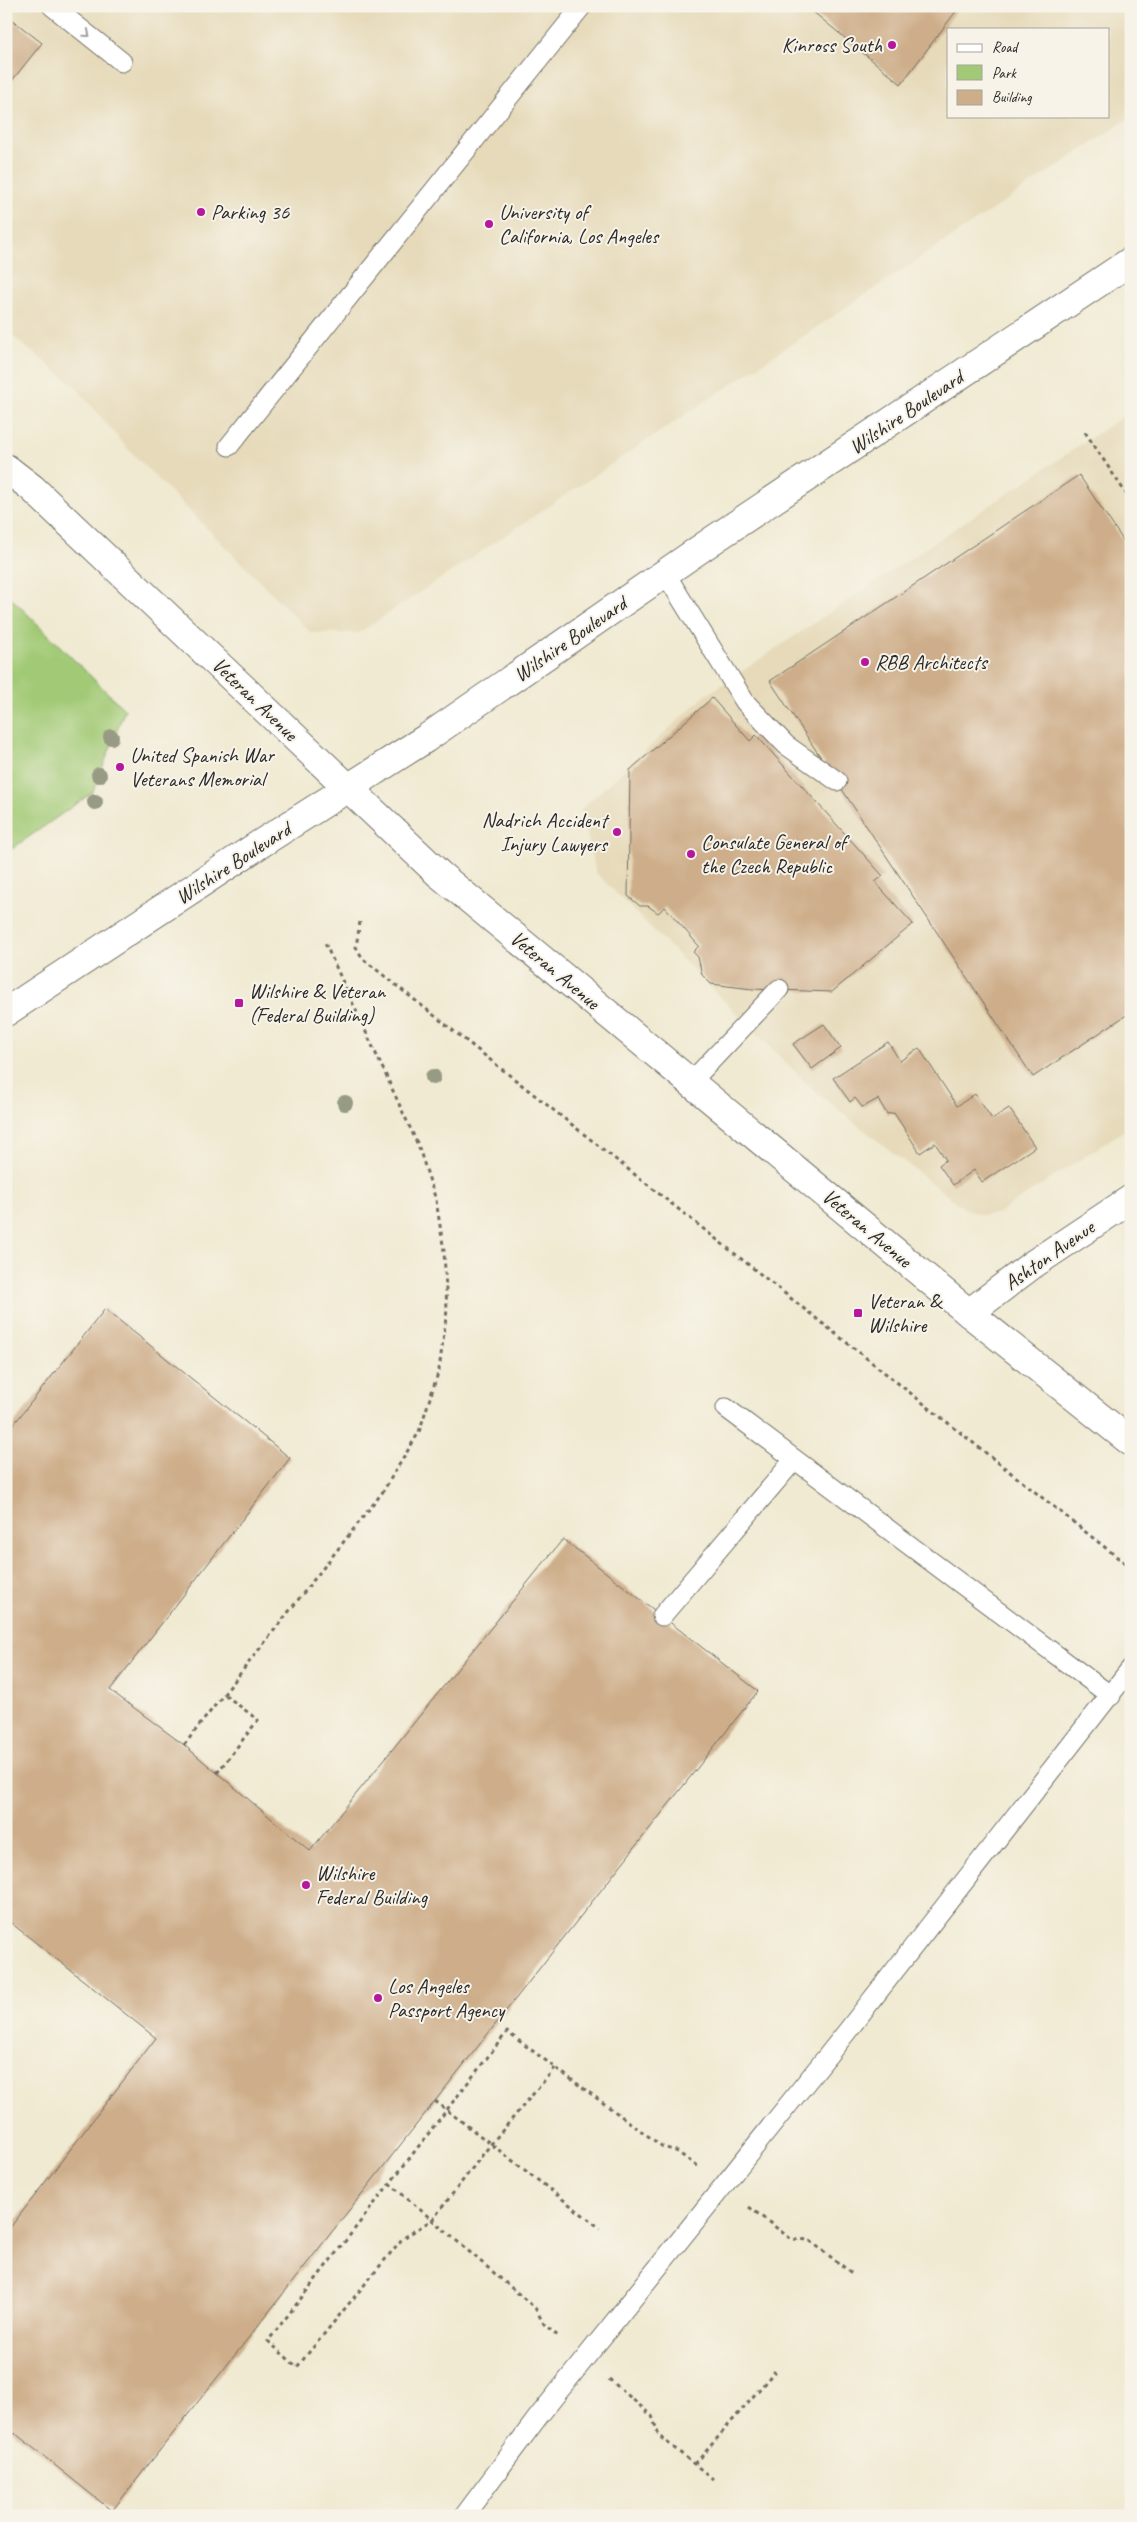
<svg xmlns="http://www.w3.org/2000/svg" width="1137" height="2522" viewBox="0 0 1137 2522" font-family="Caveat,sans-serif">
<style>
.built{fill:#e6daba;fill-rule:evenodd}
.green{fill:#a2ca76;stroke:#667a50}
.building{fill:#ceae8a}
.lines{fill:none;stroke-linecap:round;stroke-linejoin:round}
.service-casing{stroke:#706e65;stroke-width:21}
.minor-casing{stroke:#706e65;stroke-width:30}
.tertiary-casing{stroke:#706e65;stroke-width:30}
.primary-casing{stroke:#706e65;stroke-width:30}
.path{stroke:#706e65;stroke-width:3;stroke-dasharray:4 4;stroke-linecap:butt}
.service{stroke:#fff;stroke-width:19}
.minor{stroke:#fff;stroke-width:28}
.tertiary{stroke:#fff;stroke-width:28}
.primary{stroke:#fff;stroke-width:28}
.tree{fill:#979b83}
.oneway{stroke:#a0a0a0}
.poi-dot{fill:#b5179e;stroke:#f7f3e8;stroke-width:2}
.labels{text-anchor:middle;stroke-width:4;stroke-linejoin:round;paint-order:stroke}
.poi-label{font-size:21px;fill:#2b2b2b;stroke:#f7f3e8;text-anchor:start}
.street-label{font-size:21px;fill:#2b2b2b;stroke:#f7f3e8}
</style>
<rect width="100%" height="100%" fill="#f7f3e8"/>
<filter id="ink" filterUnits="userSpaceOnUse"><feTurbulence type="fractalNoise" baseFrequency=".02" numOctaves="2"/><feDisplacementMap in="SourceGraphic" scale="10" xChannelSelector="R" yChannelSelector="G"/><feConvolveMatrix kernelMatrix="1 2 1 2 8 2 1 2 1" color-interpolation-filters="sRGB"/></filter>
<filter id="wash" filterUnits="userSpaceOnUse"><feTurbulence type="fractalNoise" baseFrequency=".0096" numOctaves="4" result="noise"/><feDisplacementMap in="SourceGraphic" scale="20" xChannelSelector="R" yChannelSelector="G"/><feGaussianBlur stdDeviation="1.12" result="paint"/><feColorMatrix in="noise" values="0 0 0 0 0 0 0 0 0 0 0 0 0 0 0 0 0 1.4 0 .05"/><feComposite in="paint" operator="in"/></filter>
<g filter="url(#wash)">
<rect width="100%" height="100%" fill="#f0ead2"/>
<!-- built -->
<path class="built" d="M6 6H1131V117L359 633H311L126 447 76 387 6 331ZM948 29H1108V116H948Z
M1131 411V1126L997 1214 981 1215 962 1207 812 1089 596 873 581 809 705 696Z"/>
<!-- green -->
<path class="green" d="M6 593 125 710 93 792 6 853Z"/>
<g id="blocks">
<!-- building -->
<path class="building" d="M806 6H960L901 84Z
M6 15 42 43 6 88Z
M1079 475 1131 552V1012L1033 1077 770 681Z
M712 698 750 741 756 735 883 876 875 882 913 924 832 992 752 989 711 984 702 975 698 957 693 952 699 946 665 907 658 913 648 906H640L628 896 630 770Z
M824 1024 841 1048 812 1069 793 1044Z
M888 1042 900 1061 919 1048 957 1106 975 1094 992 1119 1009 1108 1035 1147 982 1182 974 1170 953 1185 939 1165 946 1160 935 1143 920 1153 894 1113 887 1114 878 1099 865 1106 862 1107 855 1098 850 1102 833 1078Z
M105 1309 290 1458 110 1690 184 1745 310 1851 563 1539 758 1691 112 2511 6 2426V2233L156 2038 6 1919V1434Z"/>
</g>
</g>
<g filter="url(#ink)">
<use href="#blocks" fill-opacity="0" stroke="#706e65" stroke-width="1"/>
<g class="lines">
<defs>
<path id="service" d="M52 6 122 62
M229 446 582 6
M665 573 745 702 786 745 837 781
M691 1082 779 989
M726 1408 1111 1696
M662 1616 794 1460
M464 2516 538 2417 845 2034 1131 1668"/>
<path id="minor" d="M969 1313 1032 1265 1131 1199"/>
<path id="tertiary" d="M6 468 32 488 439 874 969 1313 1131 1442"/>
<path id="primary" d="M6 1012 260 844 425 739 713 540 1131 261"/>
</defs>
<!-- service casing -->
<use href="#service" class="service-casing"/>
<!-- minor casing -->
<use href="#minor" class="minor-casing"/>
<!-- tertiary casing -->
<use href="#tertiary" class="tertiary-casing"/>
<!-- primary casing -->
<use href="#primary" class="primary-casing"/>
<!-- path -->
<path class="path" d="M1085 432 1131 501
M360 922 356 947 363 959 1131 1568
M184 1745 382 1493 419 1432 439 1370 447 1310 444 1251 436 1200 418 1145 324 941
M217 1773 258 1720 224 1694
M555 2068 491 2144 433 2219 402 2239 297 2367 268 2341 507 2032 663 2147 676 2151 697 2166
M435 2101 600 2228
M389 2183 535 2308 544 2324 560 2338
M749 2207 791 2239 809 2240 854 2275
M609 2379 652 2416 659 2436 713 2479
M695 2464 775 2371"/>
<!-- service -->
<use href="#service" class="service"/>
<!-- minor -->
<use href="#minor" class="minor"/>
<!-- tertiary -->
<use href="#tertiary" class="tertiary"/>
<!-- primary -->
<use href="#primary" class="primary"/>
</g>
<!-- trees -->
<g class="tree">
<circle cx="111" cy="737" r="8"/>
<circle cx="99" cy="775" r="8"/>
<circle cx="95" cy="802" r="8"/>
<circle cx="433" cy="1077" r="8"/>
<circle cx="345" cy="1103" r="8"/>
</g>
<!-- one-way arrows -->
<defs><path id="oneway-chevron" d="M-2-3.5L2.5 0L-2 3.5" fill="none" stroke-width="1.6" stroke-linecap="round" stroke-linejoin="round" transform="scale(1.25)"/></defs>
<use class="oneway" href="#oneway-chevron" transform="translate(87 34) rotate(39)"/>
</g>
<!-- markers -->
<g class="poi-dot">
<circle cx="892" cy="45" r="5"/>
<circle cx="201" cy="212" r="5"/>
<circle cx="489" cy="224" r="5"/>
<circle cx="865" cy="662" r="5"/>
<circle cx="120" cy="767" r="5"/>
<circle cx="617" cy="832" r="5"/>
<circle cx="691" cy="854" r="5"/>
<rect x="234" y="998" width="10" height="10" rx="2.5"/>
<rect x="853" y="1308" width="10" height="10" rx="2.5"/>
<circle cx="306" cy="1885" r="5"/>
<circle cx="378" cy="1998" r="5"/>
</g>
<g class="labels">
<!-- poi labels -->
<g class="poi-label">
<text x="882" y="52" text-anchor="end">Kinross South</text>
<text x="211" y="219">Parking 36</text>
<text x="499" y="219">University of<tspan x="499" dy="24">California, Los Angeles</tspan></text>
<text x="875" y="669">RBB Architects</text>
<text x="130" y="762">United Spanish War<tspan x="130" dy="24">Veterans Memorial</tspan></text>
<text x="607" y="827" text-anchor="end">Nadrich Accident<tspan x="607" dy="24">Injury Lawyers</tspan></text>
<text x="701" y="849">Consulate General of<tspan x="701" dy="24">the Czech Republic</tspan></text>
<text x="249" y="998">Wilshire &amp; Veteran<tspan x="249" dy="24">(Federal Building)</tspan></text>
<text x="868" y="1308">Veteran &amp;<tspan x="868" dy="24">Wilshire</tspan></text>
<text x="316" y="1880">Wilshire<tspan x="316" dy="24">Federal Building</tspan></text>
<text x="388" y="1993">Los Angeles<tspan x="388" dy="24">Passport Agency</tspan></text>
</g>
<!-- street labels -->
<g class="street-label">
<text transform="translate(906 412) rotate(-34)" y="7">Wilshire Boulevard</text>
<text transform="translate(570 639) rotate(-35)" y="7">Wilshire Boulevard</text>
<text transform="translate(255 699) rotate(44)" y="7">Veteran Avenue</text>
<text transform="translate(233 863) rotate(-33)" y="7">Wilshire Boulevard</text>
<text transform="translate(555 970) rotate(40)" y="7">Veteran Avenue</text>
<text transform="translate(867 1228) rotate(40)" y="7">Veteran Avenue</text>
<text transform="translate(1049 1255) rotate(-35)" y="7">Ashton Avenue</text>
</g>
</g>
<!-- margin -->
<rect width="1137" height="2522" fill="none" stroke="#f7f3e8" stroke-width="25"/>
<!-- legend -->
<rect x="947" y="28" width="162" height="90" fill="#f7f3e8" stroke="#a5a39c"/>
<rect x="957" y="44" width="25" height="8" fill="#ffffff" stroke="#a5a39c"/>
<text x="992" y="52" font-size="15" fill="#2b2b2b">Road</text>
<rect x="957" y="65" width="25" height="15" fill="#a2ca76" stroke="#a5a39c"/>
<text x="992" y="78" font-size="15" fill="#2b2b2b">Park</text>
<rect x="957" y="90" width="25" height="15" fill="#ceae8a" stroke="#a5a39c"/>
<text x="992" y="102" font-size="15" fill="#2b2b2b">Building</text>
</svg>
